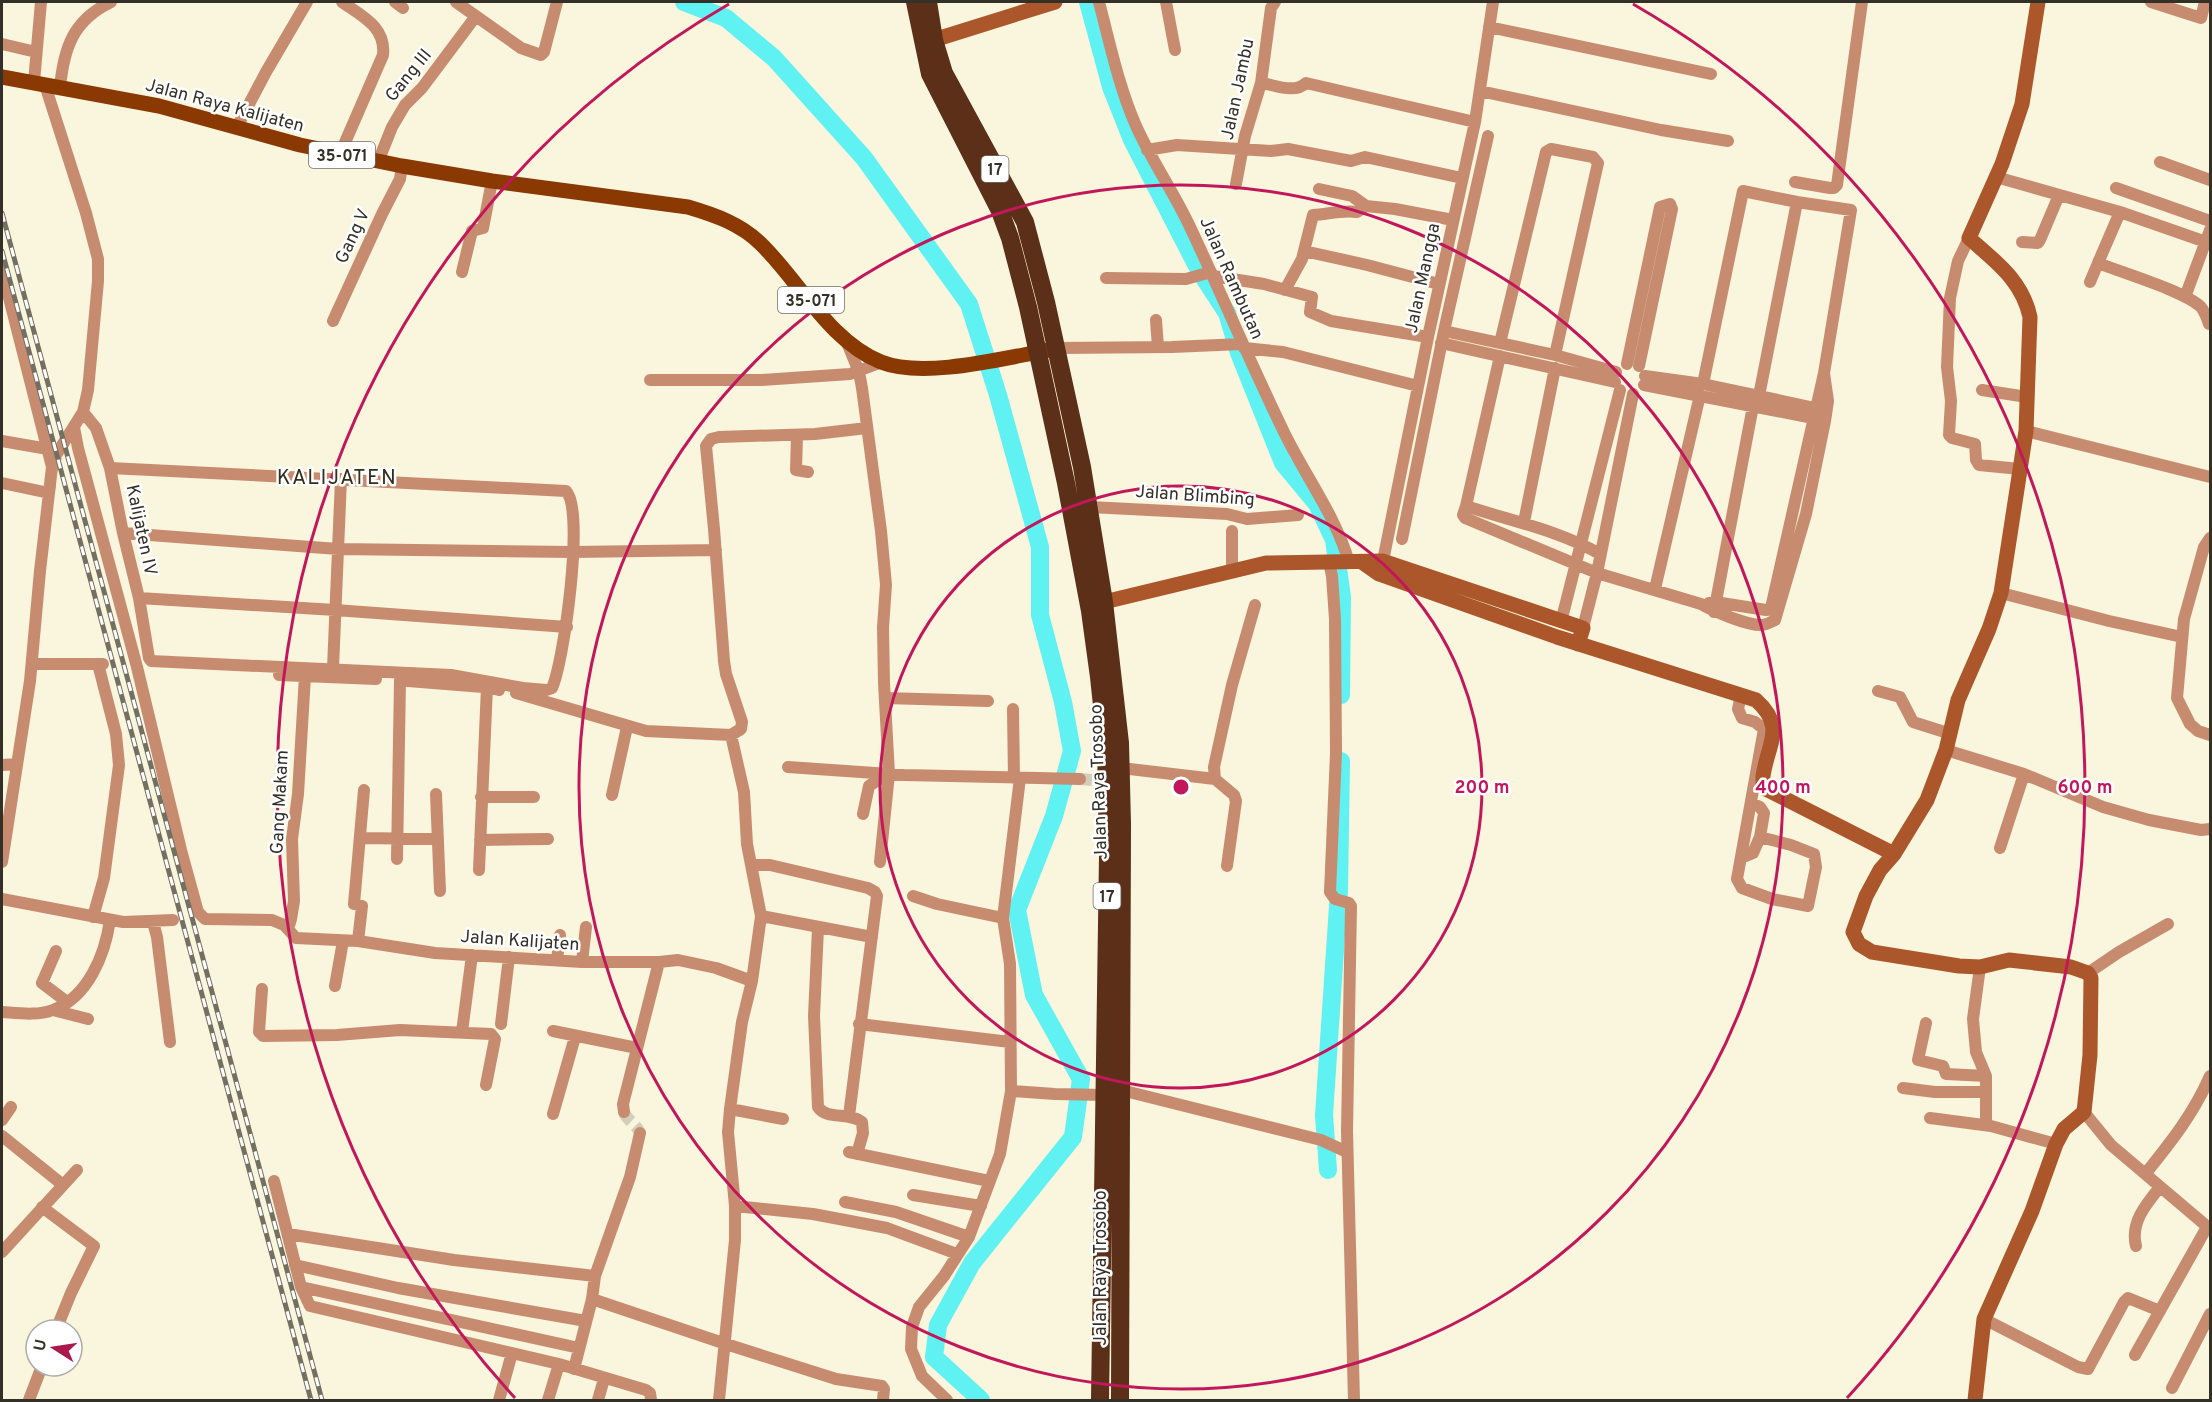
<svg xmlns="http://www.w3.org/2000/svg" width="2212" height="1402" viewBox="0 0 2212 1402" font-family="Overpass,sans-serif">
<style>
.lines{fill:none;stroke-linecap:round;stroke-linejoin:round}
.river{stroke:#60f1f3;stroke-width:18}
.street-tunnel{stroke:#d2ceb9;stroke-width:12;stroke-dasharray:12 6;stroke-linecap:butt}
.street{stroke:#c78c70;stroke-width:12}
.secondary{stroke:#ab572b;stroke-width:15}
.primary{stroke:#8a3902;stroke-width:15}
.highway{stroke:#5b2f18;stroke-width:18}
.rail-casing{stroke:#737062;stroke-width:5}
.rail{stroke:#fff;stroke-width:3;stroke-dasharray:9;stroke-linecap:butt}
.ring{fill:none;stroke:#c2185b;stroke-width:3}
.labels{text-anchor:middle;stroke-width:5;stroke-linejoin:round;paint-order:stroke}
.shield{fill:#fff;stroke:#706e68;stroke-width:1.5}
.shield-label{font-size:16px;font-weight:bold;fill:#323027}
.street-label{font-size:18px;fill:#323027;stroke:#fff}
.quarter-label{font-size:21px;letter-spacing:1.5px;fill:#332f1c;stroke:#fff}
.centre{fill:#c2185b;stroke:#fff;stroke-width:3}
.ring-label{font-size:18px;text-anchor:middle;font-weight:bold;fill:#c2185b;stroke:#fff;stroke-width:5;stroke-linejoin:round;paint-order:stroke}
</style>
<rect width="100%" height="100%" fill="#faf5dd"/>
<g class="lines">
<!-- river -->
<path class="river" d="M684 2 726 18 774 58 864 158 969 304 998 395 1040 547V615L1063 702 1072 751 1054 816 1017 910 1034 995 1081 1079 1073 1137 972 1263 938 1325 934 1357 981 1400
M1088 2 1111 87 1132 140 1199 270 1227 313 1239 353 1283 463 1317 504 1334 540 1342 597 1341 695
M1328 1170 1324 1115 1339 891 1341 761"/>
<!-- street-tunnel -->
<path class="street-tunnel" d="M1080 779 1093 780
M624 1112C627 1121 637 1124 640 1133"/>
<!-- street -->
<path class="street" d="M395 2 403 8
M456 2 521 48 541 55 544 52 557 2
M1099 2C1110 44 1119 88 1137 128 1153 163 1175 194 1191 229 1222 295 1250 362 1282 428 1303 473 1335 514 1349 562
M1166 2 1175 50
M2151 2 2201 18 2205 2
M1489 27 1711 74
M2 44 36 52
M34 82 41 2
M1261 83C1275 85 1295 94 1306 83L1475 122
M45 85 86 213 98 259V281L88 390 83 412 56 455 54 466
M60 87C64 48 73 20 111 2
M1480 91 1661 130 1728 141
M237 127 266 72 307 2
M1147 150 1177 145 1271 151 1288 149 1351 161 1365 157 1462 178
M340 154 383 55C386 27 362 16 342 2
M378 162 392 127 405 105 422 88 476 16
M2160 162 2210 180
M1996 177 2120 212 2206 242
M1795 182 1830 188H1834L1837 185 1862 2
M1236 184 1245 136 1261 83 1271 8 1275 2
M2116 188 2210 221
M1319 189 1352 196 1366 206
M2120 212 2098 263C2123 273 2184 291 2201 307 2205 312 2207 318 2209 324
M1969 238 1958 261 1950 298 1947 367 1951 401 1949 435 1952 438 1975 444 1976 460 1979 465 2020 469
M2022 242 2038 243 2040 240 2059 195
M1304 251 1367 265 1439 284
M2 270 52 467 40 571 30 681 2 862
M462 272 472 231 483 228 492 181
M1213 276 1264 284 1312 297 1310 312 1331 321 1428 337
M1106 278 1186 279 1211 272
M2090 282 2098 263
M1285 290 1302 259 1313 215C1329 214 1341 210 1357 212L1366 206 1395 209 1453 220
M2185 297 2210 230
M1156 320 1158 347
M333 321 382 214 400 179 402 166
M1444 331 1555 355 1616 372
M846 340 859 372 862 388 881 531 886 585 883 627 884 683 889 774 880 862
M1441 343 1615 382
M1500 343 1546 152 1551 149 1593 157 1598 163 1555 355
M1057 348 1172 347 1242 344
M1244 348 1283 352 1418 386
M1627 364 1660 207 1670 204 1672 209 1639 366
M1645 376 1703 384 1815 408
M650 380H761L850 374 882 362
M1703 384 1743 191 1797 202 1851 210 1824 373 1771 608
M1644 385 1813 418
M1982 390 2027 397
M1759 396 1797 202
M83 412 96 428 110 468 123 533 139 598 149 658 151 661 451 675 523 688 546 690 552 688C564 662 585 510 566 491L110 468
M74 427 78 448 137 667 181 850 198 912 205 919 272 920 284 925 296 938 358 941 435 953 582 962H659L678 960 716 968 752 981
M2026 431 2210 477
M797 435 796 470 808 472
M2 441 48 449
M2 483 49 493 50 486
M1466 506 1500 356
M1090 507 1227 514 1247 519 1298 515
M1524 522 1555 368
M123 533 338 549 573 552 716 550
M2210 538 2204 547 2184 619 2177 698 2190 724 2198 731 2210 735
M1402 539 1444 331 1488 136
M1600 554C1558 530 1511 521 1466 506L1463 515 1465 518 1597 573 1701 604C1712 611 1749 626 1762 625 1766 625 1771 622 1775 620L1806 514 1825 421 1828 401 1824 373
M1383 561 1428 337 1475 122 1493 2
M1329 562 1332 576 1335 619 1336 753 1330 892 1335 899 1349 903 1351 906 1347 1131 1354 1400
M1232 570V531
M1655 589 1700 395
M2001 593 2109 621 2182 637
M139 598 335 610 567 627
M1709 603 1715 602 1766 610 1777 609
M1714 612 1753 406
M1561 622 1620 390
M1583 628 1597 573 1633 394
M32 664H103
M333 668 341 479
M279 675 376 679
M408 681 483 687
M1878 691 1900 697 1913 722 1951 734
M516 693 646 731 731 735
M1741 695 1738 709 1742 718 1755 722 1764 729 1737 879 1742 888 1772 899 1808 906 1816 867 1814 854 1791 845 1760 837
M885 698 988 701
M1013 709 1014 778
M1946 750 2024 774 2103 807 2149 820 2201 830 2210 829
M2 765 17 764
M788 767 904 775 1080 779
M1121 768 1215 779
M436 794 440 891
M612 795 627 727
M481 797H534
M863 814 869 786 888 773
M360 838 437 839
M480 840 548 839
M2000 848 2024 774
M1741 858 1753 853 1760 837 1764 813 1760 807 1751 803
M397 859 400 680
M752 865H770L868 888 875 892 877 896 849 1116
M1227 866 1236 801 1234 795 1215 779 1214 767 1232 685 1255 605
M479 870 487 687 499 690
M913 896 937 904 1003 918
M2 899 123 922 173 920
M761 916 872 937
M93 917 104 878 119 765 116 734 98 664
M153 922 157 937 170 1042
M818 928 814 1016 818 1107C826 1120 850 1112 862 1122L863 1133 857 1154
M288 929 291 919 294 901 292 839 298 794 305 676
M358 941 362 906 354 904 364 790
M56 951 42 983 67 1002
M557 960 560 935
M582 962 586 927
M1980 967 1973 1019 1976 1052 1986 1076V1125
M2088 973 2119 952 2168 924
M335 986 343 941
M262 989 259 1032 263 1036 337 1035 400 1030 491 1034 495 1039 486 1085
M53 1010 88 1019
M2 1012C17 1013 38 1016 53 1010 88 997 105 955 110 920
M1926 1023 1918 1060 1943 1066 1946 1074 1986 1076
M501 1024 509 957
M859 1024 1010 1042
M553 1031 637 1048
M462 1032 472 955
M1903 1088 1935 1092H1985
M1121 1090 1321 1140 1347 1152
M1011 1091 1055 1094 1105 1095
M730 1109 783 1119
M624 1112 623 1104 659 962
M2084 1112 2111 1145 2210 1229
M553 1114 575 1037
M1930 1118 1991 1126 2056 1144
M2 1120 11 1107
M2 1136 63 1185
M849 1152 989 1181
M2146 1173C2171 1142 2194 1113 2210 1076
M274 1181 301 1287 310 1306 559 1364 646 1390 650 1393 651 1400
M913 1195 981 1206
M845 1202 896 1212 969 1237
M735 1206 813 1214 887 1228 957 1254
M42 1207 94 1246 71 1293 56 1330
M288 1234 454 1260 595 1276
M2136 1246C2130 1223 2146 1204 2160 1187
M2 1252 77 1170
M295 1265 398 1288 586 1321
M301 1287 579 1348
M592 1299 726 1344 836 1379 882 1386 884 1389 883 1400
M1984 1319 2078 1367 2088 1369 2124 1302 2128 1298 2160 1311
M2135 1355 2207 1227
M574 1369 592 1299 595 1276 630 1177 640 1133
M2172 1388 2210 1314
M29 1400 42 1366
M499 1400 512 1353
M548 1400 559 1364
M598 1400 604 1379
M719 1400 735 1240V1206L728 1132 730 1109 742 1022 752 981 761 916 747 844 744 792 731 735 741 729 742 722 726 674 724 661 714 529 706 446 711 439 719 437 815 434 867 428
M947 1400 922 1376 911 1349 912 1327 919 1307 944 1276 969 1237 1000 1154 1011 1091 1010 964 1003 918 1020 778"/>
<!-- secondary -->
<path class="secondary" d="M924 43 1055 2
M1362 562 1379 574 1557 637 1756 700C1786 727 1768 743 1763 776V783L1766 789 1894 854
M1104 602 1266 563 1383 561 1583 628 1578 644
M1975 1400 1984 1319 2032 1211 2056 1144 2064 1129 2084 1112 2090 1055 2091 978 2088 973 2071 967 2009 960 1980 967 1959 966 1872 952 1859 944 1853 932 1866 896 1880 870 1894 854 1927 800 1946 750 1958 700 1989 629 2001 593 2026 431 2030 317C2022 280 1996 262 1969 238L2002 164 2022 104 2038 2"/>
<!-- primary -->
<path class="primary" d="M2 77 159 106 300 145 402 166 492 181 688 207C715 215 741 224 761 244 799 281 830 342 881 362 924 379 1004 358 1049 350"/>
<!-- highway -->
<path class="highway" d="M915 2 930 74 1000 211 1010 238 1028 307 1066 483 1090 611 1099 677 1106 743 1108 856 1100 1400
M928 2 934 40 944 73 1025 222 1046 302 1082 467 1104 602 1120 743 1122 825 1120 1400"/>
<defs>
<path id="rail" d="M2 213 322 1400
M2 251 311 1400"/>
</defs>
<!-- rail casing -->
<use href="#rail" class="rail-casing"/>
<!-- rail -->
<use href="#rail" class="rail"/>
</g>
<!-- distance rings -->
<g class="ring">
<circle cx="1181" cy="787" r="301"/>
<circle cx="1181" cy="787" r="602"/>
<path d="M515 1398A904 904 0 0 1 729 4M1633 4A904 904 0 0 1 1847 1398"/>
</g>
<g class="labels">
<!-- shield labels -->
<g class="shield">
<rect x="309" y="142" width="66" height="26" rx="4.5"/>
<rect x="981.5" y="156" width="27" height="26" rx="4.5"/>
<rect x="778" y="287" width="66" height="26" rx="4.5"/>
<rect x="1093.5" y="883" width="27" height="26" rx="4.5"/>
</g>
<g class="shield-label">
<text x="342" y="161">35-071</text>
<text x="995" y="175">17</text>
<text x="811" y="306">35-071</text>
<text x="1107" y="902">17</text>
</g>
<!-- street labels -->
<g class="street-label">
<text transform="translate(408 75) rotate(-51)" y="6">Gang III</text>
<text transform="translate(1237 89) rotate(-78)" y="6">Jalan Jambu</text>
<text transform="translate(225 105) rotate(15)" y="6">Jalan Raya Kalijaten</text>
<text transform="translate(352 236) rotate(-65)" y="6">Gang V</text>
<text transform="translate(1232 278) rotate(66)" y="6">Jalan Rambutan</text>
<text transform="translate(1422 278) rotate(-78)" y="6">Jalan Mangga</text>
<text transform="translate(1195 495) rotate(4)" y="6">Jalan Blimbing</text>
<text transform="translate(142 530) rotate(78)" y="6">Kalijaten IV</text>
<text transform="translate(1098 782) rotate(-92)" y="6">Jalan Raya Trosobo</text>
<text transform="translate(279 802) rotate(-87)" y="6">Gang Makam</text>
<text transform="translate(520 940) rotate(4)" y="6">Jalan Kalijaten</text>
<text transform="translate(1100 1268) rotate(-90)" y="6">Jalan Raya Trosobo</text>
</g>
<!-- quarter labels -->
<g class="quarter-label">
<text x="337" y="484">KALIJATEN</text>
</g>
</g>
<circle cx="1181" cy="787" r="9" class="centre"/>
<g class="ring-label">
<text x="1482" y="793">200 m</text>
<text x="1783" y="793">400 m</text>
<text x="2085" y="793">600 m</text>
</g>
<!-- border -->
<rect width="2212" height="1402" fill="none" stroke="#323027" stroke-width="6"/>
<!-- north arrow -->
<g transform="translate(54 1348) rotate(282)"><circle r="28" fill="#ffffff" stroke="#adaca9" stroke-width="1.5"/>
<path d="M0-4.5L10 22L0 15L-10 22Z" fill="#aa184c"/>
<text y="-9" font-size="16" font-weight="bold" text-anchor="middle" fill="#323027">U</text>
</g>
</svg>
